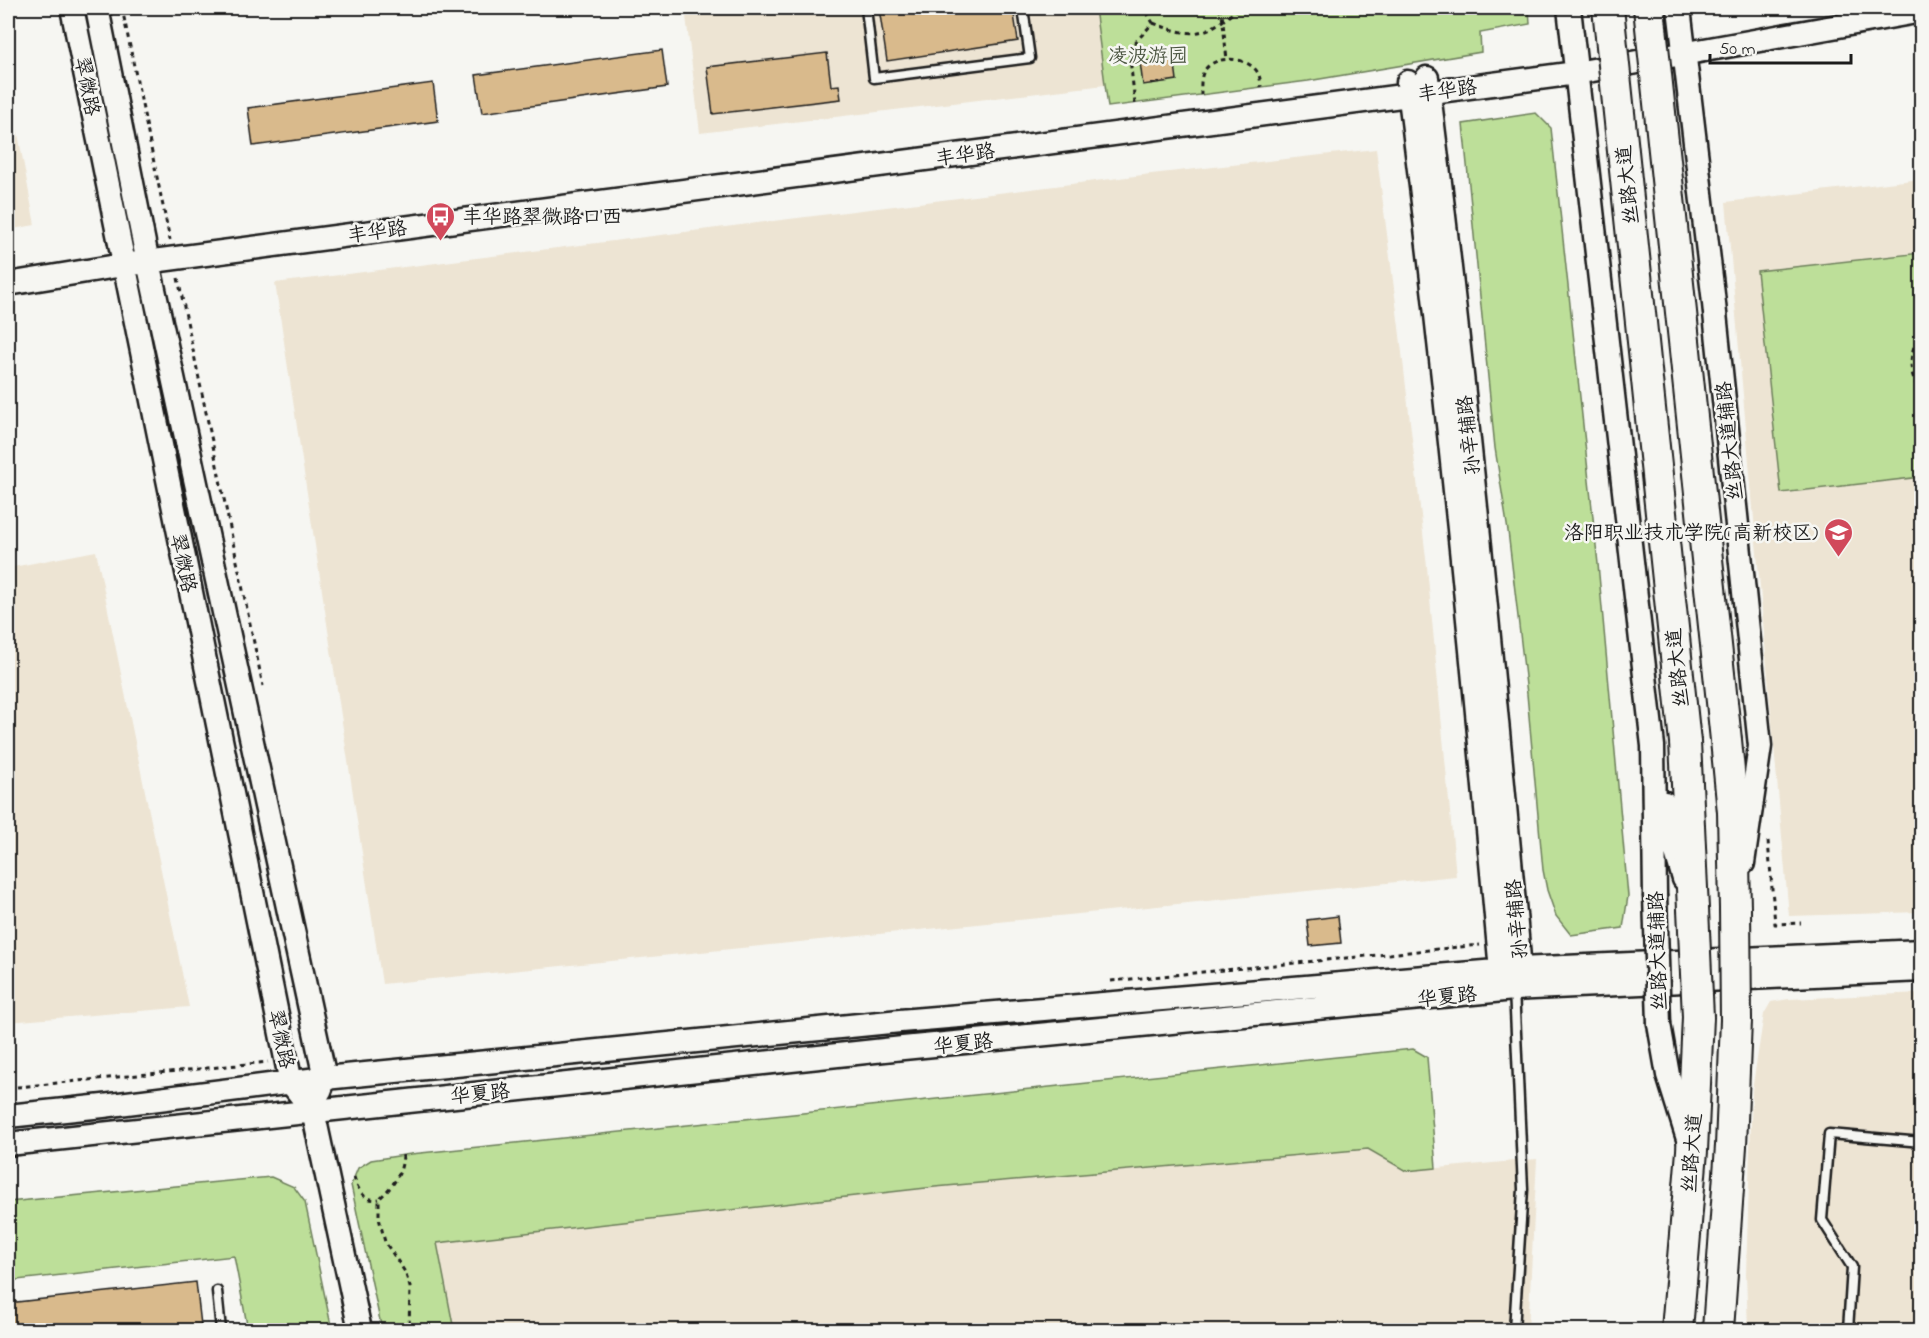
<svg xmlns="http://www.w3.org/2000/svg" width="1929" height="1338" viewBox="0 0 1929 1338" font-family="'Indie Flower','LXGW WenKai TC',sans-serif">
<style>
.built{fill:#ede4d3}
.green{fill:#bddf99;stroke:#6c7e5a;stroke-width:1.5}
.building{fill:#d9ba8c;stroke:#1c1c1c;stroke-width:1.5}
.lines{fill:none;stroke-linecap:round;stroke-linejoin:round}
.lane-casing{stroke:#1c1c1c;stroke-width:13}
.secondary-casing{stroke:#1c1c1c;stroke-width:27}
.highway-casing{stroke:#1c1c1c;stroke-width:34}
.path{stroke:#1c1c1c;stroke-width:3;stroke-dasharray:4.5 4.5;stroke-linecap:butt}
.lane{stroke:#f6f6f2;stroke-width:8}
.secondary{stroke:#f6f6f2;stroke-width:22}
.highway{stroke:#f6f6f2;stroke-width:30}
.secondary-bridge-casing{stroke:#1c1c1c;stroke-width:27;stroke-linecap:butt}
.highway-bridge-casing{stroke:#1c1c1c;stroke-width:34;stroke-linecap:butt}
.secondary-bridge{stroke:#f6f6f2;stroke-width:22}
.highway-bridge{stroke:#f6f6f2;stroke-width:30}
.labels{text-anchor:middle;stroke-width:5;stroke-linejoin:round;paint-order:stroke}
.park-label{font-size:20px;fill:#4c5642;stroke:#f6f6f2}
.street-label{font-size:20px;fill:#1c1c1c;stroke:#f6f6f2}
.poi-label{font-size:20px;fill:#1c1c1c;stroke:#f6f6f2;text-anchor:start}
</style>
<rect width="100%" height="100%" fill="#f6f6f2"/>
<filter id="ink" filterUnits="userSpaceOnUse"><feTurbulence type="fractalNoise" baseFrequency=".0167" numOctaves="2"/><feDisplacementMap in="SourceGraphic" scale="12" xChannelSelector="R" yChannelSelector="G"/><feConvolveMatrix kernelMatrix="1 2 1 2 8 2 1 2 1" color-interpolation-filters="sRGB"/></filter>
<g filter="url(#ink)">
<!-- built -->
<path class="built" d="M685 8H1095L1105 85 700 133Z
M8 80 35 225 8 230Z
M1376 149 1399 327 1427 567 1456 876 382 984 275 283 1151 174Z
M1921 179V912L1789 916 1726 202Z
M96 551 189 1007 8 1022V568Z
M1921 993V1330H1748L1746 1273 1752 1091 1764 1014 1771 1002 1789 999Z
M1368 1149 1406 1171 1537 1159 1528 1330H454L436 1243 935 1187Z"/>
<!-- green -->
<path class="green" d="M1095 8H1529L1530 24 1480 33 1481 52 1308 81 1108 107Z
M1536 113 1551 128 1598 564 1628 896 1623 928 1571 935 1556 916 1547 890 1543 870 1527 694 1508 531 1495 448 1463 124Z
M1921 253V477L1781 493 1757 271Z
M1413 1049 1427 1057 1436 1168 1406 1171 1368 1149 935 1187 437 1243 454 1330H382L351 1185 358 1168 371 1160 411 1154Z
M271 1177 294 1187 305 1202 332 1330H248L234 1256 8 1281V1202Z"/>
<!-- building -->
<path class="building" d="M879 8H1013L1018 41 887 61Z
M662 50 667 87 482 113 476 75Z
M827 53 831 86 839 85 841 99 713 114 707 67Z
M1174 57 1177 80 1143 85 1140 62Z
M433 83 438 121 253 146 248 108Z
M1338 916 1341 943 1310 946 1307 920Z
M196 1282 201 1325 153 1330H8V1303Z"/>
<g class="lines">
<defs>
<path id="lane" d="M866 8 874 78 1030 58 1023 8
M8 207V209
M1514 989 1523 1189 1514 1330
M217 1291 221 1330
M1848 1330 1852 1267 1822 1220 1829 1134 1922 1142"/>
<path id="secondary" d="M72 8 291 1083 313 1111 360 1330
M97 8 145 248 325 1078 320 1091
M1569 8 1653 746 1655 895
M1679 8 1713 294 1760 746 1743 863
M1427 78C1465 374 1493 672 1520 969L1517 982
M1408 82C1446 377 1474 674 1501 971L1510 983
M8 284 123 265 1576 73 1922 11
M1665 803 1671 835 1684 879
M1659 1024 1668 1075 1688 1139
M8 1116 103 1106 325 1078 900 1021 1520 969 1922 951
M8 1144 903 1048 1514 989 1922 970"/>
<path id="highway" d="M1726 740 1733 812 1735 909
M1685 742 1693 909
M1677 1330 1692 1151 1698 1017
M1718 1330 1731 1146 1736 1020"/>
</defs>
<!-- lane casing -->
<use href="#lane" class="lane-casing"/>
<!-- secondary casing -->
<use href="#secondary" class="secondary-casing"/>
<!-- highway casing -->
<use href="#highway" class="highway-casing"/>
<!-- path -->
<path class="path" d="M122 8 170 240
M1218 8 1222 14 1227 60
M1523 8 1529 11
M1153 23C1195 39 1205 36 1239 8
M1201 95C1201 88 1200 78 1204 71 1215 54 1248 56 1258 73 1260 77 1261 83 1261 87
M1135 104 1129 49 1153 23 1144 8
M178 278 263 686
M1922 331C1909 350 1906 374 1922 392
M1768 841 1775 924 1801 923
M1111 981 1480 945
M8 1088 268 1062
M403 1155C402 1175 393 1186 379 1199V1218L385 1242 405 1272 410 1287 409 1330
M354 1177C358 1190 364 1202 379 1199"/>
<!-- lane -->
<use href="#lane" class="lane"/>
<!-- secondary -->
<use href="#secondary" class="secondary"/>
<!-- highway -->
<use href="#highway" class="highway"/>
<defs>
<path id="secondary-bridge" d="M1655 895 1659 1024"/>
<path id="highway-bridge" d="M1608 8 1685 742
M1649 8 1726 740
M1693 909 1698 1017
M1735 909 1736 1020"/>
</defs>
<!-- secondary-bridge casing -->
<use href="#secondary-bridge" class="secondary-bridge-casing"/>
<!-- highway-bridge casing -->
<use href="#highway-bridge" class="highway-bridge-casing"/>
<!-- secondary-bridge -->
<use href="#secondary-bridge" class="secondary-bridge"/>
<!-- highway-bridge -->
<use href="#highway-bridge" class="highway-bridge"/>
</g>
</g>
<!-- icons -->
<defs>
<symbol id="bus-pin" viewBox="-11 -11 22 30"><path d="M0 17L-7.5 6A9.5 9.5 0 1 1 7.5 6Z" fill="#d1495b" stroke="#f6f6f2"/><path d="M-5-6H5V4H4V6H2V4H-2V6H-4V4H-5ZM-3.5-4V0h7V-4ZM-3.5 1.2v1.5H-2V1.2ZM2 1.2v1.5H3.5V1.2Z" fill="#fff"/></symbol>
<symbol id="university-pin" viewBox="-11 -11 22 30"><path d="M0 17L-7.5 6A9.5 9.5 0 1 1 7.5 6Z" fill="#d1495b" stroke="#f6f6f2"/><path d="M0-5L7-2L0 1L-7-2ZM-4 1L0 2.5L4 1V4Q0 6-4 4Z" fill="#fff"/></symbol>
</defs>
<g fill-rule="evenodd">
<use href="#bus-pin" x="424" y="200" width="33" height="45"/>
<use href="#university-pin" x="1822" y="516" width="33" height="45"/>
</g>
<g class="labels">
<!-- park labels -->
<g class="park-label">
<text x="1148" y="62">凌波游园</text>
</g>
<!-- street labels -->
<g class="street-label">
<text transform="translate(88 86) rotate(79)" y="7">翠微路</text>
<text transform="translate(1447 90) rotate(-8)" y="7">丰华路</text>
<text transform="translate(965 154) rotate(-8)" y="7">丰华路</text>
<text transform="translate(1627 185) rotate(-96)" y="7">丝路大道</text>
<text transform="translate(377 231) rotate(-8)" y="7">丰华路</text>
<text transform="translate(1468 435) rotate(-96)" y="7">孙辛辅路</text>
<text transform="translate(1729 441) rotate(-96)" y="7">丝路大道辅路</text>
<text transform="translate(184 563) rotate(78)" y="7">翠微路</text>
<text transform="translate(1677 668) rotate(-96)" y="7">丝路大道</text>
<text transform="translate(1516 919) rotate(-95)" y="7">孙辛辅路</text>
<text transform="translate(1657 951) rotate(-92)" y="7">丝路大道辅路</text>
<text transform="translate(1447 996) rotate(-6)" y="7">华夏路</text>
<text transform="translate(282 1039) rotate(78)" y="7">翠微路</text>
<text transform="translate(963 1043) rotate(-6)" y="7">华夏路</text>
<text transform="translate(480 1093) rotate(-6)" y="7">华夏路</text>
<text transform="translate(1691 1153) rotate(-86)" y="7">丝路大道</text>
</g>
<!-- poi labels -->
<g class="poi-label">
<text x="462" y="223">丰华路翠微路口西</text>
<text x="1818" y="539" text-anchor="end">洛阳职业技术学院(高新校区)</text>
</g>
</g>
<!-- margin -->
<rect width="1929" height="1338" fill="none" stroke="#f6f6f2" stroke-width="30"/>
<rect x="15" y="15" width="1899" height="1308" fill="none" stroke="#1c1c1c" stroke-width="2" filter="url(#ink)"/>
<!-- scale -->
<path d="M1710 54v9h141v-9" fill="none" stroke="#1c1c1c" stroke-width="3"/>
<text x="1719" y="54" font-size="18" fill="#1c1c1c" stroke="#f6f6f2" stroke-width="4.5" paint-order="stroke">50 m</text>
</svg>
